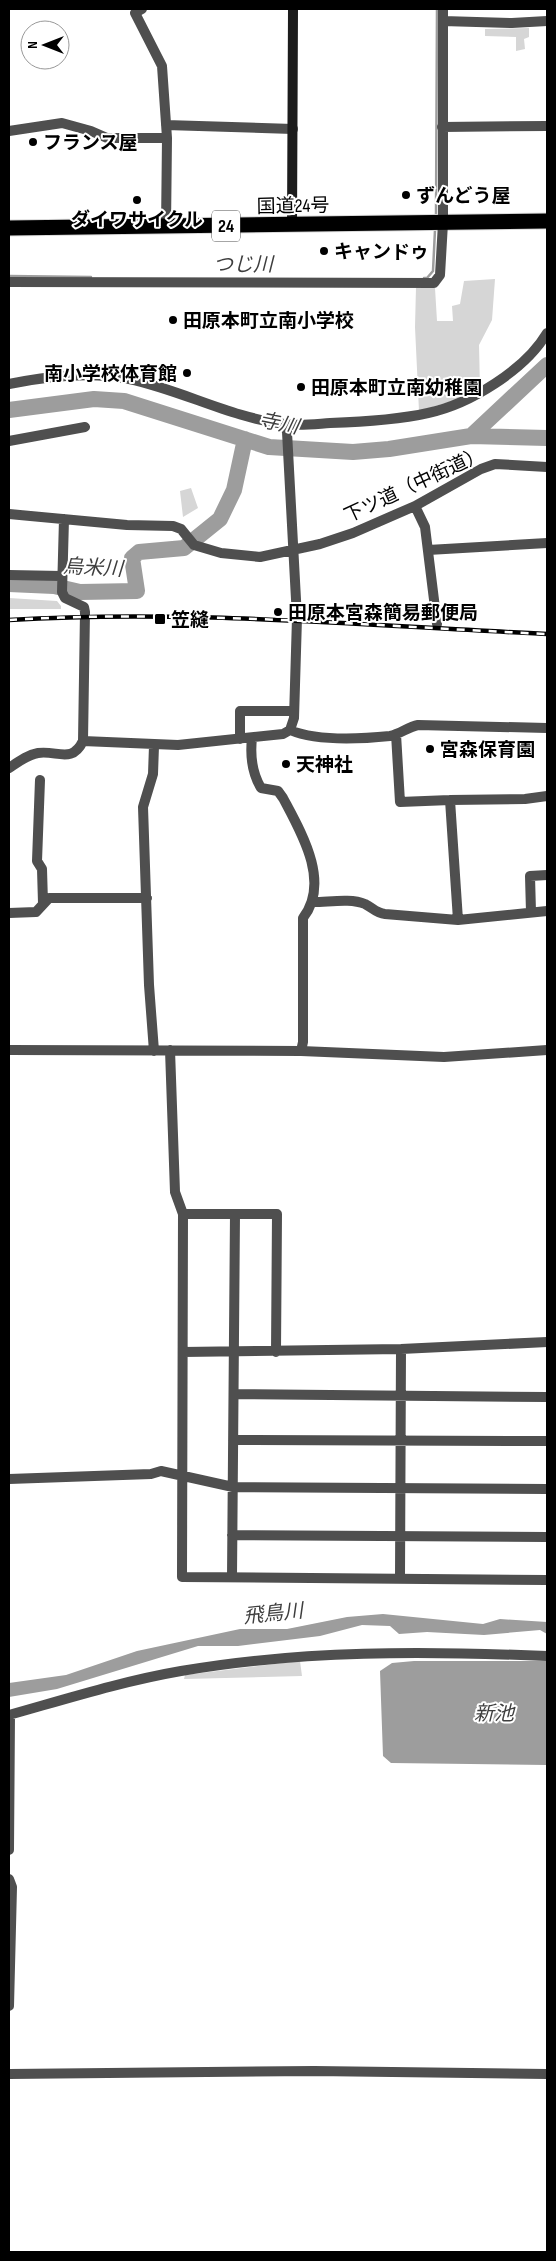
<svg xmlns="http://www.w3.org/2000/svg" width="556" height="2261" viewBox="0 0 556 2261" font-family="'Sofia Sans Condensed','Noto Sans JP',sans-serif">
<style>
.green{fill:#d6d6d6}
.water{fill:#9d9d9d}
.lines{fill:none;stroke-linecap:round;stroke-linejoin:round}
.stream{stroke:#9d9d9d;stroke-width:2.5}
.river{stroke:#9d9d9d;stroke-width:16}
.highway-casing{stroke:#dbdbdb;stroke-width:17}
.street{stroke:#4f4f4f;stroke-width:10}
.secondary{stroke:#1c1c1c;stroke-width:10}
.highway{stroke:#000;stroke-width:15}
.rail-casing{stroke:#000;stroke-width:4.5}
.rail{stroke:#fff;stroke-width:2.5;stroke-dasharray:8;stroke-linecap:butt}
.poi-dot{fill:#000;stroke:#fff;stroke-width:2}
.labels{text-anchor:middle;stroke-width:4;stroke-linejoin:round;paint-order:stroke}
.shield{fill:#fff;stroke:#4c4c4c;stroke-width:1}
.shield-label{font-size:18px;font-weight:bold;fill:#000}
.poi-label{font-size:19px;font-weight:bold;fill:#000;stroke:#fff;text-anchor:start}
.street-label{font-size:19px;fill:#000;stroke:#fff}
.water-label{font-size:20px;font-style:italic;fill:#3e3e3e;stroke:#fff}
</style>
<rect width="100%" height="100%" fill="#fff"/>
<!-- green -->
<path class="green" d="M529 28V37L524 39 525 49 516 51V37L485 36V29Z
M495 279 492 320 479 345 480 388 452 401 419 411 415 327 416 287 435 288 437 321H453L452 306 460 304 464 281Z
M191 488 198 508 183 517 180 491Z
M9 598 57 601 61 606V609H9Z
M300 1661 302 1676 184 1679 185 1675Z"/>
<!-- water -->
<path class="water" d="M383 1614 483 1624 500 1619 547 1622V1634L540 1630 484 1635 427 1632 399 1634 390 1626 362 1625 320 1636 238 1646H198L57 1689 9 1697V1683L66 1675 137 1651 240 1629H287L347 1617Z
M414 1661H547V1765L391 1763 383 1756 380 1671 392 1663Z"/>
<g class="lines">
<!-- stream -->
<path class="stream" d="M436 214 437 9
M9 276 91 277
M424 278H427L433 271 435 230"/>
<!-- river -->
<path class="river" d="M9 410 94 399 124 401 269 447 353 452 389 449 471 436 547 438
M471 436 547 365
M9 584 54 586 80 592 137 591 132 558 139 552 184 548 220 519 234 490 245 439"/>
<defs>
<path id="highway" d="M9 228 547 221"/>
</defs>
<!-- highway casing -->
<use href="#highway" class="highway-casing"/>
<!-- street -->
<path class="street" d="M142 9 135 13 162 66 167 138 166 227
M443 21 512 23 547 21
M166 125 293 129
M442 127 547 126
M9 131 62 123 91 131 107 138H167
M9 282 434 283 440 275 443 223V9
M9 384C48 376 89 371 129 379 182 390 231 418 285 424 299 426 315 424 330 423 362 422 397 420 428 413 470 404 525 370 547 333
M9 441 85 427
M415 506 425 527 437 624
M9 514 127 525 173 526 181 529 194 545 221 553 260 557 320 544 353 533 415 506 481 469 495 464 547 467
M428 550 547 543
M9 575 61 576
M290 730C316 741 361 739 390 736 400 734 408 727 418 725L547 728
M396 734 400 802 450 800
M252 738C250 756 252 773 261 788L278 791 283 798C301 832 331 882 303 918V1042L301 1051
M240 739V711H294
M83 741 178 745 283 734 290 730 294 718 297 618 287 432 284 424
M154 746 153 774 143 807 149 985 154 1051
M9 768C18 762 27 755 38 753 57 750 72 764 83 741L85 612 84 607 65 598 62 592 64 519
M40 780 37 861 42 869 43 903
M314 902C329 902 351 898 365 904 373 908 376 913 385 914L458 920 547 911
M531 912 530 876 547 875
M9 913 36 912 49 898H147
M458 920 450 800 525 799 547 796
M9 1050 301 1051 444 1057 547 1050
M170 1050 175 1192 183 1214 182 1577 547 1580
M183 1214H277L276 1352
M183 1352 401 1349 547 1342
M234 1394 547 1397
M233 1440 547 1441
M9 1479 151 1474 161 1471 233 1487 547 1489
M232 1535 547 1537
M232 1577 235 1214
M400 1578 401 1349
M9 1715C66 1699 123 1681 181 1671 302 1650 425 1651 547 1656
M9 1850 10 1715
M9 1879 12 1887 9 2006
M9 2074 314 2071 547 2074"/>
<!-- secondary -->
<path class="secondary" d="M292 226 293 9"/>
<!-- highway -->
<use href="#highway" class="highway"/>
<defs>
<path id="rail" d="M9 620C188 609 368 626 547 634"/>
</defs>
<!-- rail casing -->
<use href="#rail" class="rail-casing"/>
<!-- rail -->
<use href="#rail" class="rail"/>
</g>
<!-- markers -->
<g class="poi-dot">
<circle cx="33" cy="142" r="5"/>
<circle cx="406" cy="195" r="5"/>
<circle cx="137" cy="200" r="5"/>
<circle cx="324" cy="251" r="5"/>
<circle cx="173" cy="320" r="5"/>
<circle cx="187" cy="373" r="5"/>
<circle cx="301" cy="387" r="5"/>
<circle cx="278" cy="612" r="5"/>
<rect x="154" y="613" width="12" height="12" rx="2.5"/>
<circle cx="430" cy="749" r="5"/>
<circle cx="286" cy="764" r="5"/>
</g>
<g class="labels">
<!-- shield labels -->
<rect class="shield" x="212" y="210.5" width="28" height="31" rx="4"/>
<g class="shield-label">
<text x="226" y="232">24</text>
</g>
<!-- poi labels -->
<g class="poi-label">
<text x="43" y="149">フランス屋</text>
<text x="416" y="202">ずんどう屋</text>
<text x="137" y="226" text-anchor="middle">ダイワサイクル</text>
<text x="334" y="258">キャンドゥ</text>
<text x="183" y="327">田原本町立南小学校</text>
<text x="177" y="380" text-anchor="end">南小学校体育館</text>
<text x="311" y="394">田原本町立南幼稚園</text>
<text x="288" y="619">田原本宮森簡易郵便局</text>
<text x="171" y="626">笠縫</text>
<text x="440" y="756">宮森保育園</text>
<text x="296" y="771">天神社</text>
</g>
<!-- street labels -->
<g class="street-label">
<text transform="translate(293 205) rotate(-1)" y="7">国道24号</text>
<text transform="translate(414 484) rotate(-25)" y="7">下ツ道（中街道）</text>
</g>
<!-- water labels -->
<g class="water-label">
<text x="243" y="271">つじ川</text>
<text transform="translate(279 423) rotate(11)" y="7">寺川</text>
<text transform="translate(93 567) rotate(3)" y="7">烏米川</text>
<text transform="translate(273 1613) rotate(-6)" y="7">飛鳥川</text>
<text x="494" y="1720">新池</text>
</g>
</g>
<!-- border -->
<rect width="556" height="2261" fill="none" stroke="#000000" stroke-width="20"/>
<!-- north arrow -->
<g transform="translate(45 45) rotate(270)"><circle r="24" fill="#ffffff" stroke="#999999"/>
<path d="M0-4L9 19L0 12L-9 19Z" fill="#000000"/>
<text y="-8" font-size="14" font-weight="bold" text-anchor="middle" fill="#000000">N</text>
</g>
</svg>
